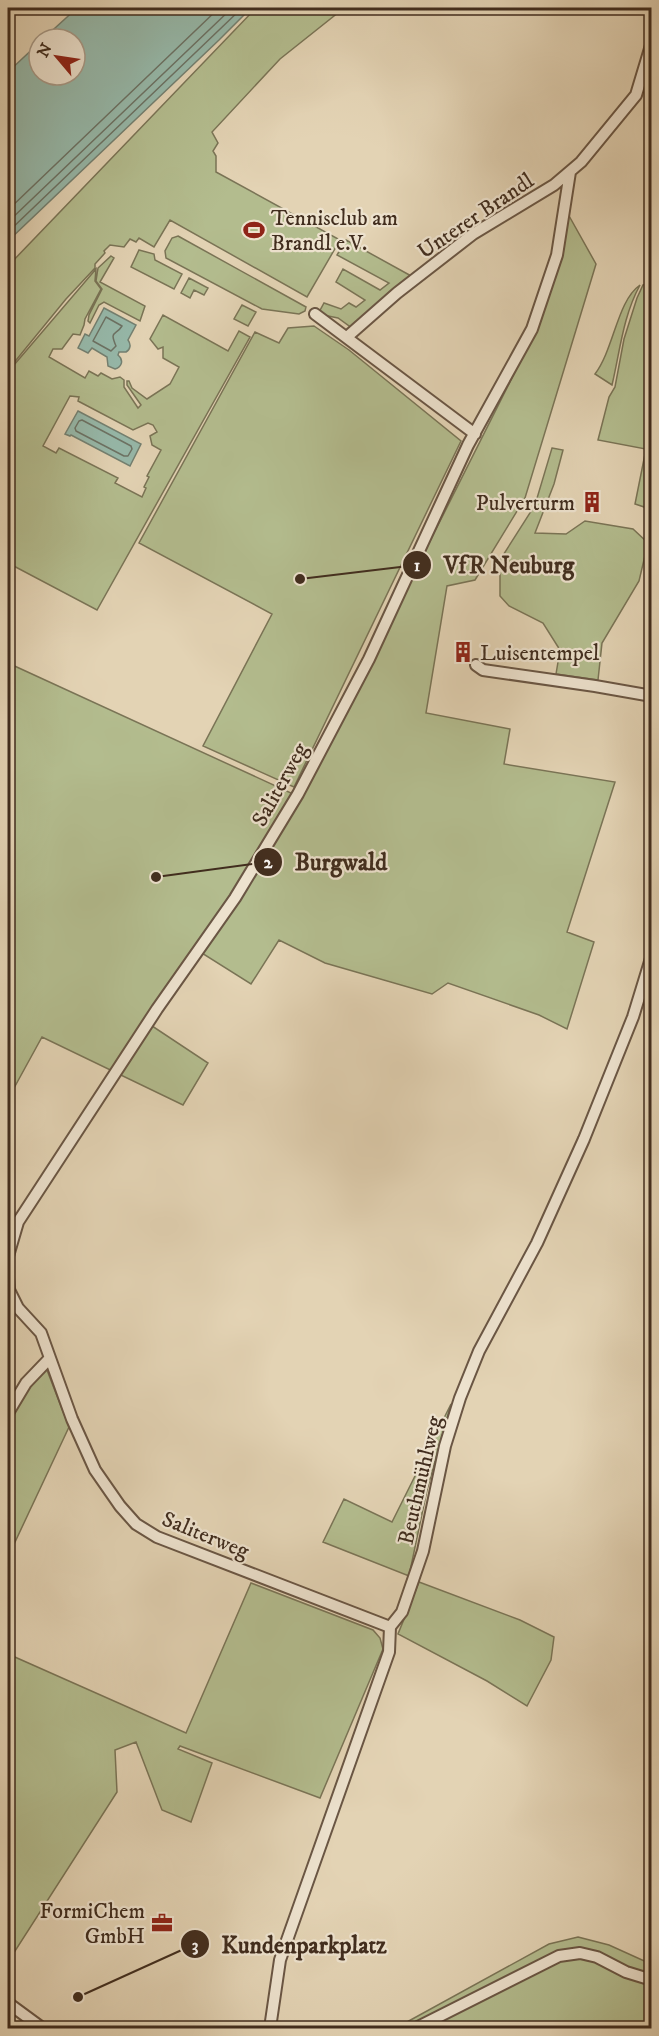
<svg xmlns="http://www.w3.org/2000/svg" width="659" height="2036" viewBox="0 0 659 2036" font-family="'IM FELL DW Pica',serif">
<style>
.green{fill:#b3bc8e;stroke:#7a7456;stroke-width:1.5;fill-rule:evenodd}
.water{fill:#96b8a9;stroke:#748071;stroke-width:1.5}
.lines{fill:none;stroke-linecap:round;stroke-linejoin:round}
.shore{stroke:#6c7264;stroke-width:1.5}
.street-casing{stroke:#6a5644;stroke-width:14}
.street{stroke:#ede2ce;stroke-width:10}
.labels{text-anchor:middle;stroke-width:4.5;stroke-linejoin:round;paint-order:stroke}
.street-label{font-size:22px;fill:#412d1e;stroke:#ede2ce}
.poi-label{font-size:22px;fill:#412d1e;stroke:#ede2ce;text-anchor:start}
.leader{fill:none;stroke:#412d1e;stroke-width:2}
.callout-dot{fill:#412d1e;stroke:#ede2ce;stroke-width:2}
.mark-label{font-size:18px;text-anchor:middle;font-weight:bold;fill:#fff}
.callout-label{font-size:24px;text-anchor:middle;font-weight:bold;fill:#412d1e;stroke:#ede2ce;stroke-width:4.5;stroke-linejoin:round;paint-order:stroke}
</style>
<rect width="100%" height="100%" fill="#e3d3b4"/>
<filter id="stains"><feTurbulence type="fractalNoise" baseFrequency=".00333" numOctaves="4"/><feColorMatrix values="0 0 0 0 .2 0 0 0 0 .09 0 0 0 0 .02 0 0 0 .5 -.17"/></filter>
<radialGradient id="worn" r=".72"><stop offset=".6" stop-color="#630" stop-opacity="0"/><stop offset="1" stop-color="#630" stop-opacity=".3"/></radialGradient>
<!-- green -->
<path class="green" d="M256 8H344L280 59 212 132 218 143 213 151 216 156V172L340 240 307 297 170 220 154 247 139 238 136 242 130 239 124 247 110 245 104 251 105 253 95 264V268L66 299 8 370V266Z
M568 214 596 264 525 498 475 580 447 586 426 713 510 729 504 764 615 782 567 932 594 942 567 1029 539 1015 448 983 432 994 325 963 279 940 251 984 194 948 143 1020 208 1063 183 1105 42 1037 8 1099V663L291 793 292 797 300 800 536 330Z
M178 236 306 307 305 311 299 314 262 309 166 258 165 251 172 238Z
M346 240 413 277 352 328 338 318 318 314 324 303 341 309 349 303 356 307 365 300 336 282 343 269 380 290 389 283 337 255Z
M139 250 154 254 155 260 182 274 174 289 131 267Z
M111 256 114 258 100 282 145 306 140 321 104 302 99 305 90 323 88 321 89 315 102 289 96 281 98 268Z
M96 269 95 281 101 289 85 319 84 325 80 335 73 334 62 349H53L49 357 85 378 89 371 98 376 101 373 112 379 120 377 124 380V387L138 408 141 405 127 385V381H129L132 388 147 399 170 384 179 367 163 358V347L158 349 150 339 163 315 228 351 239 331 250 337 97 610 8 563V372ZM70 396 79 397 78 401 133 430 148 423 153 425 157 432 150 436 152 445 161 450 147 476 149 477 144 487 146 488 142 497 115 483 118 478 59 448 56 453 43 446Z
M189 278 208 288 204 295 194 290 190 298 181 293Z
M651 283H652L651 516 644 507 635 504 646 449 598 440 609 397 615 387 624 339 637 298 643 285Z
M640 285C623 316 620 351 612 385L595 374C614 349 617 301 640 285Z
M242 305 256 312 248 326 234 319Z
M314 326 349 350 461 441 294 787 203 746 272 614 139 543 255 332 279 343 288 328Z
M552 448 563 450 554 484 535 533 566 534 585 521 633 529 648 543 639 581 602 643 598 680 556 674 560 650 543 623 509 606 500 596V560L535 505Z
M45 1365 69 1427 8 1557V1427L10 1415Z
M451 1404 427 1490 409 1576 323 1542 344 1499 392 1522Z
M419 1582 520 1620 554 1637 551 1660 527 1706 487 1681 398 1634Z
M251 1583 373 1630 380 1638 383 1649 320 1798 180 1746 178 1749 212 1763 191 1822 162 1810 136 1742 115 1750 117 1792 8 1962V1844L10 1840 8 1838V1654L186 1733Z
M578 1937 609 1945 651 1964V2028H396L549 1944Z"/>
<!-- water -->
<path class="water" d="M77 8H251L219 40 8 241V72L39 43V75H75V39H43Z
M104 308 136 325 128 340C131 344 131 349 126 352H119L118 355C124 360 122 367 115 369L108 366 107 357 92 348 88 353 78 348 85 334 89 336Z
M78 411 141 444 130 466 71 435 70 436 65 434Z"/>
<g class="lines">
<!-- shore -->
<path class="shore" d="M8 210 219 8
M8 222 232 8
M8 232 242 8
M106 317 122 326C116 336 109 330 116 346L111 351 93 341Z
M82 420 131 446 132 449 128 456H124L76 431 75 428 79 421Z"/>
<defs>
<path id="street" d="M315 314 475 434
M347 337 397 293 473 234 554 185 581 162 636 95 652 42
M476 665 483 670 595 686 652 696
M8 1256 18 1222 157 1009 235 898 298 794 369 659 468 445 532 329 557 255 570 172
M8 1277 9 1290 18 1308 41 1333 72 1419 95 1470 120 1506 136 1524 157 1537 390 1627
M8 1413 26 1383 49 1359
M8 2003 42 2028
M270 2028 280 1960 389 1652 390 1627 402 1612 423 1551 445 1446 460 1398 479 1351 537 1243 584 1139 633 1017 652 955
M416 2028 559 1956 580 1953 597 1957 626 1972 652 1980"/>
</defs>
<!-- street casing -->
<use href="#street" class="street-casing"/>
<!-- street -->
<use href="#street" class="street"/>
</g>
<!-- icons -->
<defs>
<symbol id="stadium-bare" viewBox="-9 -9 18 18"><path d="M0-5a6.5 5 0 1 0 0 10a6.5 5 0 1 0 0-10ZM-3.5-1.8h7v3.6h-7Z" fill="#8f2418" stroke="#ede2ce" stroke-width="2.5" paint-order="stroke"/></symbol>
<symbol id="building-bare" viewBox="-9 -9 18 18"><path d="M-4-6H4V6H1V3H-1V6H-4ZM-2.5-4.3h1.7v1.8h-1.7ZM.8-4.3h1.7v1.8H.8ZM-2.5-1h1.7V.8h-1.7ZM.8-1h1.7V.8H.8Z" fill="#8f2418" stroke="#ede2ce" stroke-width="2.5" paint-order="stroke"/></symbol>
<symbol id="office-bare" viewBox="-9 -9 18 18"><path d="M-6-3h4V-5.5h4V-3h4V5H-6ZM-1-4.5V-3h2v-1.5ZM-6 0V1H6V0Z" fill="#8f2418" stroke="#ede2ce" stroke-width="2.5" paint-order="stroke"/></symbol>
</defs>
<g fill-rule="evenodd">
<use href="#stadium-bare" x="239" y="215" width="30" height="30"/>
<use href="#building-bare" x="577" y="487" width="30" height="30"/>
<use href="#building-bare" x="448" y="637" width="30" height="30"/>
<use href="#office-bare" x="147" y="1908" width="30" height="30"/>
</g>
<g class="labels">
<!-- street labels -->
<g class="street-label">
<text transform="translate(475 215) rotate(-34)" y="8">Unterer Brandl</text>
<text transform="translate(279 784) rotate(-61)" y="8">Saliterweg</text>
<text transform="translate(419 1480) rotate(-77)" y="8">Beuthmühlweg</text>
<text transform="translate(206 1534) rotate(22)" y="8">Saliterweg</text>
</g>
<!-- poi labels -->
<g class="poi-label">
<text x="271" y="225">Tennisclub am<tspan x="271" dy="25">Brandl e.V.</tspan></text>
<text x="575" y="510" text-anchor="end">Pulverturm</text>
<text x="480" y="660">Luisentempel</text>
<text x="145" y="1918" text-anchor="end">FormiChem<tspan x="145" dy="25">GmbH</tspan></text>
</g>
</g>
<!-- callouts -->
<path class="leader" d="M300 579L417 565M156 877L268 862M78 1997L195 1944"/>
<g class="callout-dot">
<circle cx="300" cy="579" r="6"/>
<circle cx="156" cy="877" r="6"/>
<circle cx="78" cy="1997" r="6"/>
<circle cx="417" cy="565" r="15"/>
<circle cx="268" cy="862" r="15"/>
<circle cx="195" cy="1944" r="15"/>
</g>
<g class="mark-label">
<text x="417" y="571">1</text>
<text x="268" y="868">2</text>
<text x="195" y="1951">3</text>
</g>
<g class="callout-label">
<text x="509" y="573">VfR Neuburg</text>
<text x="341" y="870">Burgwald</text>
<text x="304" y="1953">Kundenparkplatz</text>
</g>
<!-- margin -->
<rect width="659" height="2036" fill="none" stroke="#e3d3b4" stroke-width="30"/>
<rect x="9" y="9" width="641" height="2018" fill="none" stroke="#412d1e" stroke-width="3"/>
<rect x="15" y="15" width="629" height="2006" fill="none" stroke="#412d1e" stroke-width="1.5"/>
<!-- north arrow -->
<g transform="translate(57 57) rotate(299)"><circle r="28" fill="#ede2ce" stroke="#a89a88" stroke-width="1.5"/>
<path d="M0-4.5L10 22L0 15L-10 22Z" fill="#8f2418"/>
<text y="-9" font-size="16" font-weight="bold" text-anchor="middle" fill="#412d1e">N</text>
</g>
<rect width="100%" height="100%" filter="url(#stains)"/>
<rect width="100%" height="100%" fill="url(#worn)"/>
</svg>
